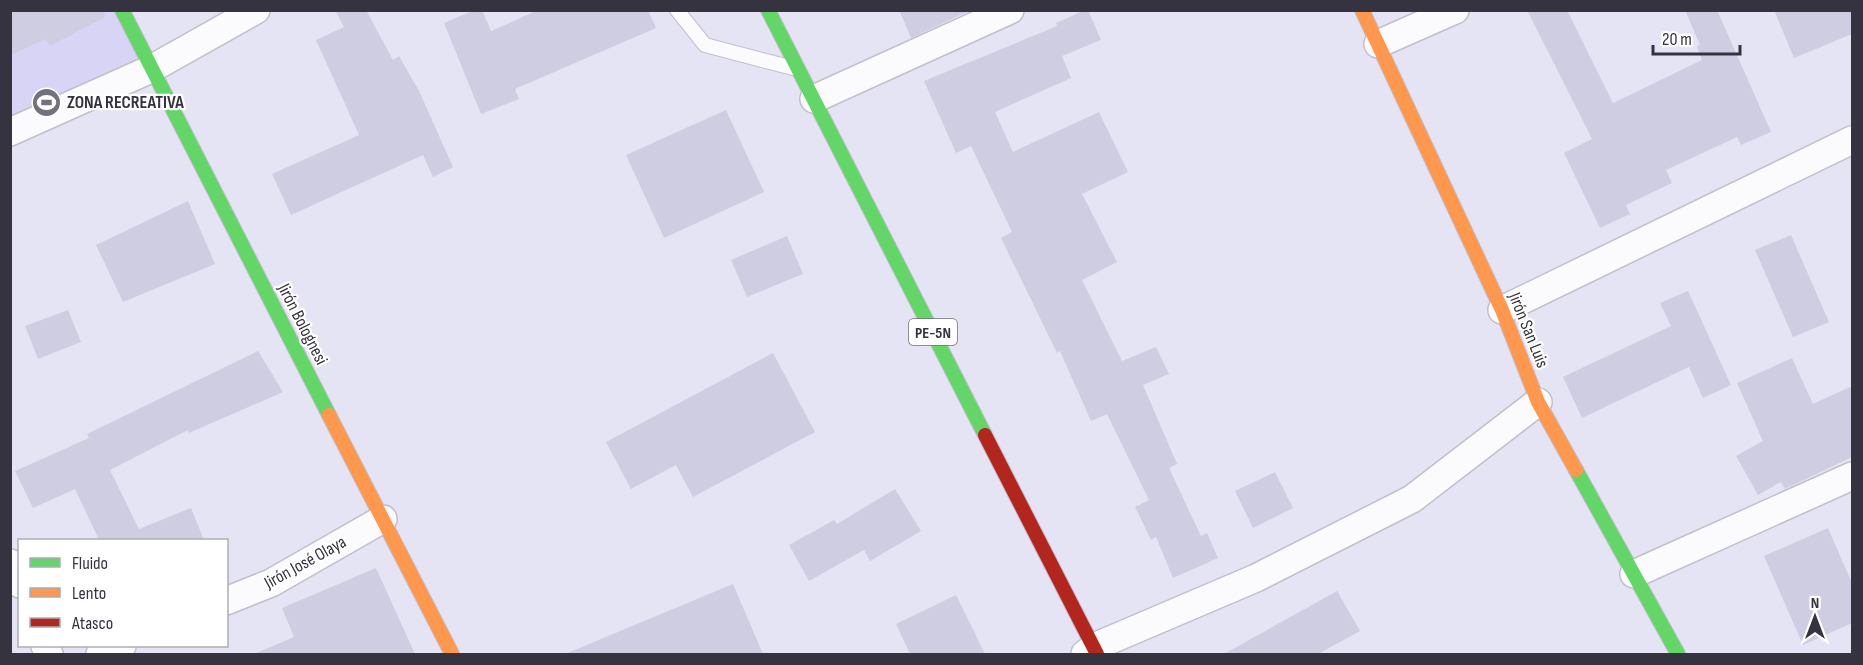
<svg xmlns="http://www.w3.org/2000/svg" width="1863" height="665" viewBox="0 0 1863 665" font-family="'Sofia Sans Condensed',sans-serif">
<style>
.grass{fill:#d7d4f6}
.building{fill:#cfcde2}
.lines{fill:none;stroke-linecap:round;stroke-linejoin:round}
.lane-casing{stroke:#c0bfcc;stroke-width:16}
.street-casing{stroke:#c0bfcc;stroke-width:30}
.fast-casing{stroke:#c0bfcc;stroke-width:16}
.slow-casing{stroke:#c0bfcc;stroke-width:16}
.jam-casing{stroke:#c0bfcc;stroke-width:16}
.lane{stroke:#fbfbfd;stroke-width:14}
.street{stroke:#fbfbfd;stroke-width:27}
.fast{stroke:#63d668;stroke-width:14}
.slow{stroke:#ff974d;stroke-width:14}
.jam{stroke:#b3261e;stroke-width:14}
.labels{text-anchor:middle;stroke-width:4.5;stroke-linejoin:round;paint-order:stroke}
.shield{fill:#fff;stroke:#727079;stroke-width:1.5}
.shield-label{font-size:16px;font-weight:bold;fill:#35333f}
.poi-label{font-size:18px;font-weight:bold;fill:#35333f;stroke:#fff;text-anchor:start}
.street-label{font-size:18px;fill:#35333f;stroke:#fff}
</style>
<rect width="100%" height="100%" fill="#e5e4f4"/>
<!-- grass -->
<path class="grass" d="M10 11H123L151 69 11 135Z"/>
<!-- building -->
<path class="building" d="M10 10H104L105 17 50 46 46 39 10 55Z
M335 10H366L393 60 399 56 419 91 453 167 433 177 423 155 291 215 272 174 359 135 316 40 344 27Z
M475 10H482L491 31 538 10H648L656 28 515 89 519 99 481 114 444 23Z
M899 10H971L911 38Z
M1085 10H1088L1101 40 1062 56 1071 78 995 112 1013 152 1099 112 1128 172 1082 194 1117 262 1082 280 1122 361 1156 347 1169 374 1143 385 1177 464 1169 468 1201 536 1207 533 1218 558 1173 578 1156 537 1151 540 1135 507 1149 500 1107 414 1091 421 1060 351 1057 353 1001 238 1012 232 971 146 956 153 924 81 1057 26 1056 23Z
M1527 10H1567L1613 103 1702 60 1697 46 1700 45 1685 10H1717L1771 132 1741 145 1737 137 1666 170 1672 183 1626 205 1630 214 1600 228 1564 153 1592 139Z
M1774 10H1852V34L1794 58Z
M726 110 764 192 664 238 626 155Z
M188 201 215 264 123 302 96 245Z
M1791 235 1829 322 1793 337 1755 250Z
M787 236 803 274 747 297 731 260Z
M1688 291 1731 385 1703 398 1689 367 1582 418 1563 377 1671 326 1660 303Z
M68 310 81 342 38 359 25 326Z
M258 351 283 392 189 433 188 430 110 470 139 529 191 508 204 540H99L75 489 33 508 15 471 89 438 87 434Z
M773 353 815 432 693 497 676 465 631 489 606 442Z
M1792 358 1813 404 1852 386V457L1785 489 1781 482 1758 495 1736 456 1763 441 1737 383Z
M1275 472 1293 508 1253 528 1235 491Z
M895 489 921 531 870 561 864 550 809 581 789 545 834 520 837 524Z
M1828 528 1852 583V623L1803 645 1764 556Z
M376 568 415 654H254L294 637 282 608Z
M733 584 763 654H565Z
M1337 591 1360 631 1318 654H1224Z
M956 595 985 654H910L896 624Z"/>
<g class="lines">
<defs>
<path id="lane" d="M677 10 705 45 793 68"/>
<path id="street" d="M1378 44 1455 10
M814 99 1010 10
M10 132 151 69 256 10
M1502 310 1852 140
M10 563 20 584
M1634 574 1852 476
M226 601 271 583 383 519
M45 646 49 654
M100 654 122 646
M1085 654 1094 647 1256 578 1412 499 1538 402"/>
<path id="fast" d="M122 10 329 415
M768 10 985 435
M1576 470 1678 654"/>
<path id="slow" d="M1362 10 1502 310 1538 402 1576 470
M329 415 452 654"/>
<path id="jam" d="M985 435 1097 654"/>
</defs>
<!-- lane casing -->
<use href="#lane" class="lane-casing"/>
<!-- street casing -->
<use href="#street" class="street-casing"/>
<!-- fast casing -->
<use href="#fast" class="fast-casing"/>
<!-- slow casing -->
<use href="#slow" class="slow-casing"/>
<!-- jam casing -->
<use href="#jam" class="jam-casing"/>
<!-- lane -->
<use href="#lane" class="lane"/>
<!-- street -->
<use href="#street" class="street"/>
<!-- fast -->
<use href="#fast" class="fast"/>
<!-- slow -->
<use href="#slow" class="slow"/>
<!-- jam -->
<use href="#jam" class="jam"/>
</g>
<!-- icons -->
<defs>
<symbol id="stadium-disc" viewBox="-11 -11 22 22"><circle r="9.5" fill="#73717e" stroke="#fff"/><path d="M0-5a6.5 5 0 1 0 0 10a6.5 5 0 1 0 0-10ZM-3.5-1.8h7v3.6h-7Z" fill="#fff"/></symbol>
</defs>
<g fill-rule="evenodd">
<use href="#stadium-disc" x="30" y="86" width="33" height="33"/>
</g>
<g class="labels">
<!-- shield labels -->
<rect class="shield" x="909" y="319" width="48" height="26" rx="4.5"/>
<g class="shield-label">
<text x="933" y="338">PE-5N</text>
</g>
<!-- poi labels -->
<g class="poi-label">
<text x="67" y="108">ZONA RECREATIVA</text>
</g>
<!-- street labels -->
<g class="street-label">
<text transform="translate(303 324) rotate(63)" y="6">Jirón Bolognesi</text>
<text transform="translate(1529 330) rotate(68)" y="6">Jirón San Luis</text>
<text transform="translate(305 562) rotate(-29)" y="6">Jirón José Olaya</text>
</g>
</g>
<!-- border -->
<rect width="1863" height="665" fill="none" stroke="#35333f" stroke-width="24"/>
<!-- legend -->
<rect x="18" y="539" width="210" height="108" fill="#ffffff" stroke="#aeadb2" stroke-width="1.5"/>
<rect x="30" y="558" width="30" height="9" fill="#63d668" stroke="#aeadb2" stroke-width="1.5"/>
<text x="72" y="569" font-size="18" fill="#35333f">Fluido</text>
<rect x="30" y="588" width="30" height="9" fill="#ff974d" stroke="#aeadb2" stroke-width="1.5"/>
<text x="72" y="599" font-size="18" fill="#35333f">Lento</text>
<rect x="30" y="618" width="30" height="9" fill="#b3261e" stroke="#aeadb2" stroke-width="1.5"/>
<text x="72" y="629" font-size="18" fill="#35333f">Atasco</text>
<!-- north arrow -->
<g transform="translate(1815 617)" stroke="#ffffff" stroke-width="4.5" paint-order="stroke">
<path d="M0-4.5L10 22L0 15L-10 22Z" fill="#35333f"/>
<text y="-9" font-size="16" font-weight="bold" text-anchor="middle" fill="#35333f">N</text>
</g>
<!-- scale -->
<path d="M1653 45v9h87v-9" fill="none" stroke="#35333f" stroke-width="3"/>
<text x="1662" y="45" font-size="18" fill="#35333f" stroke="#ffffff" stroke-width="4.5" paint-order="stroke">20 m</text>
</svg>
